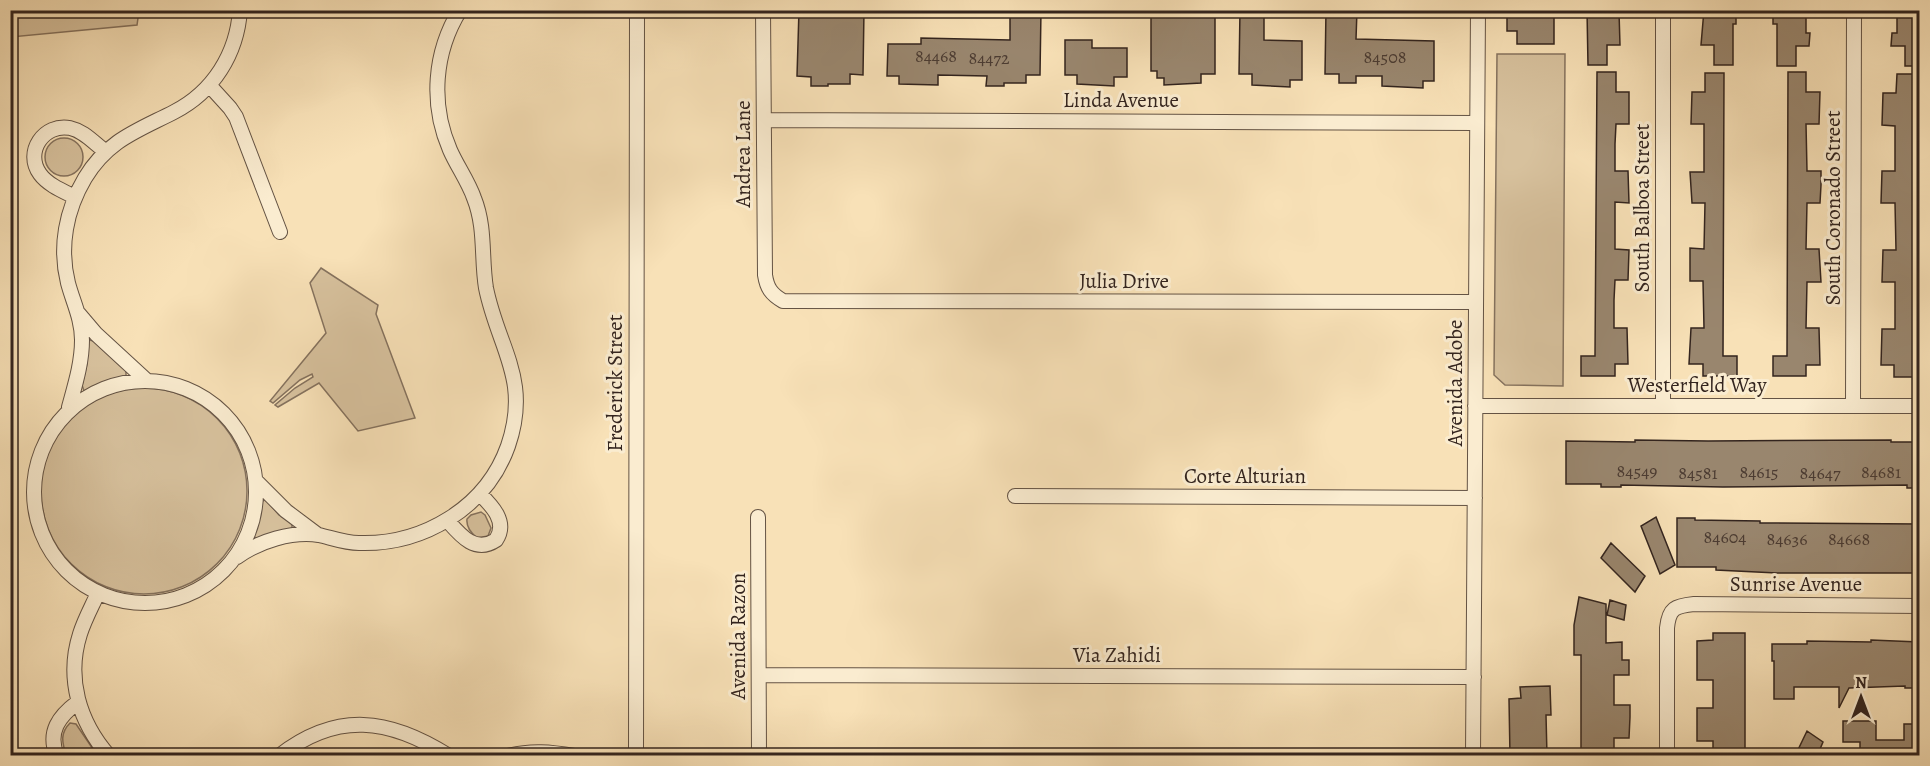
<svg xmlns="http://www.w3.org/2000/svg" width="1930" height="766" viewBox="0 0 1930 766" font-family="Alegreya,serif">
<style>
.green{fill:#d7c19d;stroke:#85725e;stroke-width:1.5}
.building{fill:#99866e;stroke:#33241e;stroke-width:1.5}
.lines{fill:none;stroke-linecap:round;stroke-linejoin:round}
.street-casing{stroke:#645344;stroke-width:16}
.street{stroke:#faecd0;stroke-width:14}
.labels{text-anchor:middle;stroke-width:6;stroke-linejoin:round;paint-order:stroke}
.number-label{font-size:18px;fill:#4c3c32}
.street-label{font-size:21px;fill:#33241e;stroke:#faecd0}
</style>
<rect width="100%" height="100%" fill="#f8e1b7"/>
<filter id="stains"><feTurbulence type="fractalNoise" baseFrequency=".00333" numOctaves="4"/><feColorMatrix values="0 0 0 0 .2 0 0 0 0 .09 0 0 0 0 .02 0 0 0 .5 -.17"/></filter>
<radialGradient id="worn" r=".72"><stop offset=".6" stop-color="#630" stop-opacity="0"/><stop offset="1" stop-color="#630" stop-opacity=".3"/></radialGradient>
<!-- green -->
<path class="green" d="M11 10H139V11L137 25 11 37Z
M1497 54H1565L1563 386 1505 385 1494 375Z
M45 157a19 19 0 1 1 38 0a19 19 0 1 1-38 0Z
M321 268 378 305 376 314 415 418 358 431 319 383 278 407 275 405 295 388 313 377 312 374 300 380 273 403 270 401 326 333 310 283Z
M89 340 94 341 126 371V376L108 380 84 391 82 385 87 364 86 343Z
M41 491a103 103 0 1 1 206 0a103 103 0 1 1-206 0Z
M264 500 267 501 279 515 292 523V529L258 539 254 537C252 528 259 514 260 504Z
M481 512 485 515 491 528 488 536 477 538C471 533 466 527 467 519L471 515Z
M70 723 76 724 97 755H66C62 742 60 733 70 723Z"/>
<!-- building -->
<path class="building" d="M799 10H864L863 75 850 74V84H828V86H811V77L797 76Z
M1010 10H1041L1040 75H1026V83H1004V86H986L987 76 938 75V85L899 84V76H887L888 44H921V38L1010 40Z
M1151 10H1215V74H1201V83L1164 85V78H1157V71H1151Z
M1240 10H1264V40L1302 41V80H1290V87L1252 85V74H1239Z
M1326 10H1357L1356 39 1434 41V81H1423V88L1382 86V76H1356V83H1339V74H1325Z
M1587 10 1619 12 1620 45H1607V65H1588Z
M1704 10H1736V24H1733V65H1714V45H1701Z
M1773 10H1806V33H1810L1809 46H1796V66H1777V24H1773Z
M1897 11H1920V66H1905V46H1891L1892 33H1897Z
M1507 13 1554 14V44H1517V31H1507Z
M1065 40H1092V48H1127V77H1114V86L1077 84V75H1065Z
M1597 72H1616V92H1629V124H1616L1615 144V171H1628L1629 203 1615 202V249L1629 250 1628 280H1615L1614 300V328H1627L1628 364H1615V376H1581V356H1595Z
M1788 72H1806V92H1820L1819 124H1806L1807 171H1821V185L1820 203H1807L1806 249H1819L1821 282H1807L1806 328H1819L1820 365H1806V376H1773V356H1787Z
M1705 73H1724L1723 356H1737V376H1703V364H1689L1691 328H1704L1703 281H1690V248L1704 249 1705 203H1692L1690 172H1704V124H1691L1692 92H1705Z
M1897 74H1915L1914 357H1920V377H1894V365H1881L1882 329H1895V282H1882L1883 250H1896L1895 203H1881L1882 171H1895V126L1882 125 1883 93H1896Z
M1635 440 1708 441 1891 440V442H1919L1920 488H1907V485L1723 487 1621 485V487H1601V484H1566V441L1635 442Z
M1656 517 1675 565 1660 574 1641 526Z
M1677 518H1695V520L1760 521V523L1920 524V555H1914V573H1777L1716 570V567H1677Z
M1611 543 1645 576 1635 592 1601 558Z
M1579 597 1606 604V643L1622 642V660H1629V675H1614V705H1630V717L1629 738H1614V756H1581V655H1574V625Z
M1610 600 1626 605 1624 620 1607 615Z
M1713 633H1745V751L1713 750V741H1697V708H1713V680H1697V641L1713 640Z
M1871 640 1919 642 1920 688H1905V686L1849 688 1839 708V687H1794V699H1774V661H1772V644H1807V641L1871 642Z
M1550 686 1551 715H1546L1547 756H1510L1509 699 1521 698 1520 687Z
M1843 721H1876V740H1904V724H1920V756H1860V742H1843Z
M1807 731 1823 742 1817 756H1795Z"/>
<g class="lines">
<defs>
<path id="street" d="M763 10 765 275C767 288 771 294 783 301L1476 302
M1663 10V406
M210 86 230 108 236 117 280 232
M764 120 1477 123
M75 197C63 191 48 185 40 174 24 152 44 123 70 128 84 131 94 143 105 151
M79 314 96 334 146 380
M34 492a111 111 0 1 1 222 0a111 111 0 1 1-222 0Z
M1475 406H1920
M1853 406 1854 10
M69 407C75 385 82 363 82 340 82 319 73 302 68 283 59 247 66 210 85 178 108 140 137 131 174 112 213 92 237 54 240 10
M256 481 286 511 318 535
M1015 496 1475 498
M758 517 759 756
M447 520C460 535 475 554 496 540 508 522 492 506 480 494
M237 557C259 541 292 531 319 535 332 538 345 543 359 543 423 545 486 508 508 446 531 379 498 348 486 288 481 258 486 228 474 198 468 181 457 166 450 150 430 104 434 52 460 10
M97 595C91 608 84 621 80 634 66 678 79 722 109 756
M759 675 1474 677
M57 756C47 732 59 716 78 702
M279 756C337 711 389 718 449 756
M508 756C531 750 551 752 574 756
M636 756 637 10
M1473 756 1478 10
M1667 756V628C1669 608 1675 606 1694 604L1920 606"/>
</defs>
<!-- street casing -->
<use href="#street" class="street-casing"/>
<!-- street -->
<use href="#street" class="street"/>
</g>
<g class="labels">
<!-- number labels -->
<g class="number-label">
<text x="936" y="62">84468</text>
<text x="1385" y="63">84508</text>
<text x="989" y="64">84472</text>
<text x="1637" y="477">84549</text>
<text x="1759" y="478">84615</text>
<text x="1881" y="478">84681</text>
<text x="1698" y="479">84581</text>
<text x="1820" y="479">84647</text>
<text x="1725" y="543">84604</text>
<text x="1787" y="545">84636</text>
<text x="1849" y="545">84668</text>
</g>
<!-- street labels -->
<g class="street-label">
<text x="1121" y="107">Linda Avenue</text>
<text transform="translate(743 154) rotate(-90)" y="7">Andrea Lane</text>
<text transform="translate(1642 208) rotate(-90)" y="7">South Balboa Street</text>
<text transform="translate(1833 208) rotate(-90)" y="7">South Coronado Street</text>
<text x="1124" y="288">Julia Drive</text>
<text transform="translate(615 383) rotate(-90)" y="7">Frederick Street</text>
<text transform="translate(1455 383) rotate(-90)" y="7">Avenida Adobe</text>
<text x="1697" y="392">Westerfield Way</text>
<text x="1245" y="483">Corte Alturian</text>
<text x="1796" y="591">Sunrise Avenue</text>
<text transform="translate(738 636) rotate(-90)" y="7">Avenida Razon</text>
<text x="1117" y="662">Via Zahidi</text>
</g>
</g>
<!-- margin -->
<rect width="1930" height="766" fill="none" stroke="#f8e1b7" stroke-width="36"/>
<rect x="12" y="12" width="1906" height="742" fill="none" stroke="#33241e" stroke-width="3"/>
<rect x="18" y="18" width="1894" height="730" fill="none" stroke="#33241e" stroke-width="1.5"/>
<!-- north arrow -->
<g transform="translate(1861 697)" stroke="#faecd0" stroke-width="4.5" paint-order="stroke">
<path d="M0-4.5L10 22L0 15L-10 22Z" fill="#33241e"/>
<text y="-9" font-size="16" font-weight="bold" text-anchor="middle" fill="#33241e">N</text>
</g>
<rect width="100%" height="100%" filter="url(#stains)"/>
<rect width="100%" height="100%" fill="url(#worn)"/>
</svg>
